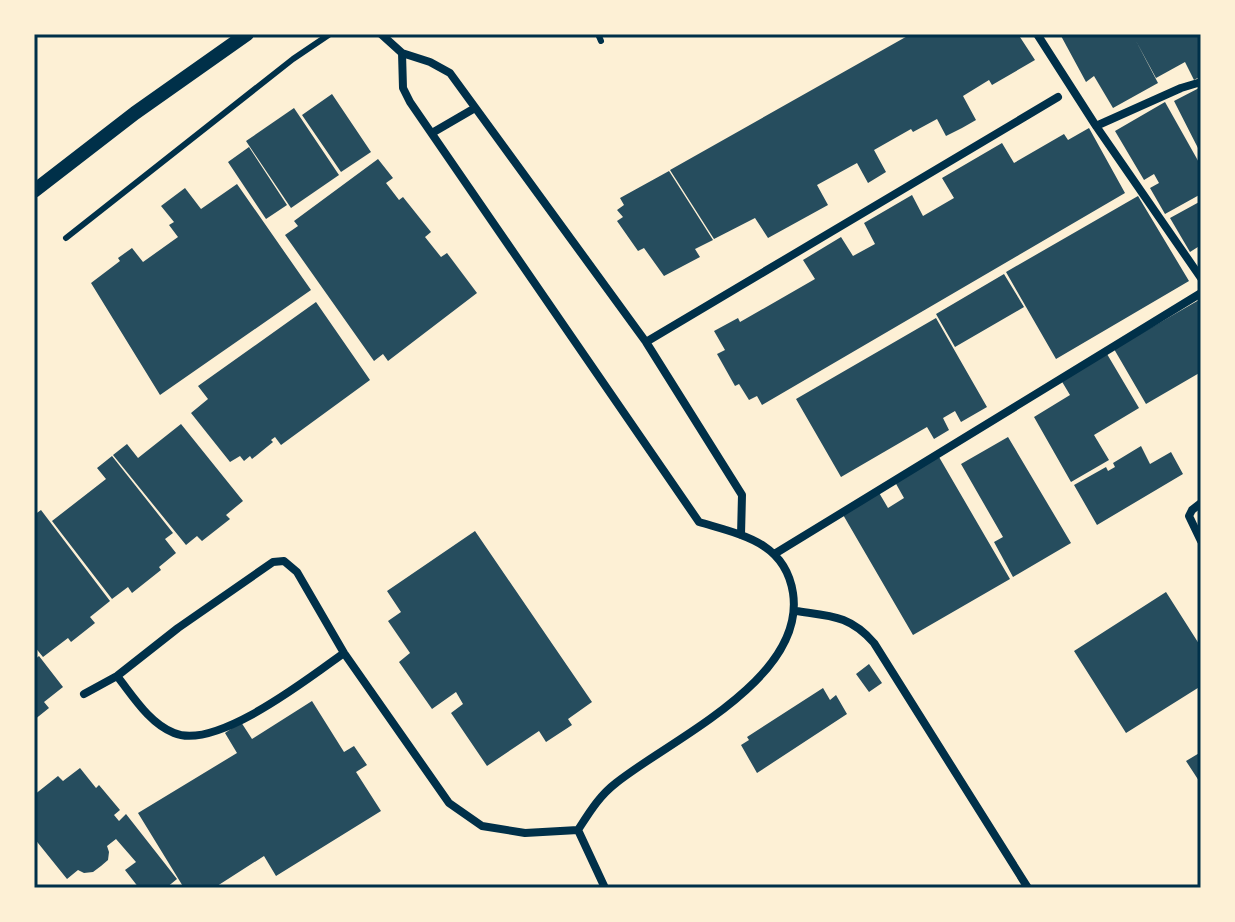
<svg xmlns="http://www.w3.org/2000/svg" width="1235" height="922" viewBox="0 0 1235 922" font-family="'Zilla Slab',serif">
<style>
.building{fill:#264d5e}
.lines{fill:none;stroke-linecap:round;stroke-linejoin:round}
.service{stroke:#003049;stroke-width:6}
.minor{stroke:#003049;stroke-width:8}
.tertiary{stroke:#003049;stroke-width:14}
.neatline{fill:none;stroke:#003049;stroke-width:3}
</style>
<rect width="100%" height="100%" fill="#fdf0d5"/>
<!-- building -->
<path class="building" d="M911 34H1018L1035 60 992 85 989 80 963 96 976 120 962 128 946 136 937 119 913 132 911 129 874 150 886 172 868 183 857 163 817 185 828 205 768 238 755 218 714 239 670 170Z
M1060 34H1201V76L1194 80 1185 62 1156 78 1136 41 1158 83 1113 108 1094 76 1086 82Z
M1201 87V154L1174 101Z
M332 94 371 152 341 172 302 115Z
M1165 102 1201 166V194L1165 214 1150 188 1159 183 1154 174 1144 180 1115 131Z
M294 108 339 175 291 208 246 141Z
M1089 128 1125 193 762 405 757 396 749 400 739 384 735 386 717 354 725 350 714 331 738 318 740 322 815 279 803 260 841 237 853 256 875 244 864 223 912 195 923 216 954 198 942 178 1002 143 1014 163 1064 134 1068 140Z
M249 147 287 205 266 219 228 162Z
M378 159 393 178 386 183 399 200 403 197 431 232 425 237 441 257 447 253 477 293 388 361 383 354 374 361 285 235 298 226 294 221Z
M669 171 713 240 695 249 700 257 664 276 644 248 638 251 617 221 623 217 617 210 624 205 620 198Z
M237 184 311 290 160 395 91 283 120 261 118 258 132 248 143 262 178 237 169 225 174 222 161 206 185 188 201 209Z
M1138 196 1189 281 1056 359 1006 272Z
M1201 201V245L1190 252 1170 218Z
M1004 274 1024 307 955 347 936 314Z
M1199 300 1201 372 1146 404 1114 349Z
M316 302 370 380 281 445 275 437 271 440 273 442 252 459 250 456 244 461 240 456 230 462 191 413 208 399 198 386Z
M936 318 987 407 961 422 955 411 943 418 949 430 934 439 927 427 841 477 796 399Z
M1107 354 1139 408 1094 435 1109 460 1071 482 1034 417 1070 395 1061 380Z
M181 424 243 501 226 515 230 519 202 541 197 536 186 545 113 455 127 444 138 458Z
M1008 437 1071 543 1013 577 994 542 1003 537 961 464Z
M1141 446 1150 464 1171 452 1183 474 1097 525 1074 485 1106 467 1108 471 1115 467 1113 463Z
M112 456 173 533 165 539 176 553 159 567 161 570 132 593 128 587 112 599 52 521 106 479 97 468Z
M939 457 1010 579 913 635 842 513 878 491 888 508 904 498 895 482Z
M41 510 110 601 90 617 95 623 71 642 68 638 43 657 34 646V515Z
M475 531 592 702 568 719 572 725 546 742 539 731 487 766 451 713 463 704 456 692 432 709 399 662 410 653 388 621 401 612 387 591Z
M1166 592 1201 647V686L1126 733 1074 651Z
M39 656 63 687 44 702 49 708 34 720V660Z
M869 664 882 683 869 692 856 674Z
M823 688 830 700 836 695 847 714 757 773 741 745 749 740 747 737Z
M312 701 344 752 354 746 367 765 356 772 381 811 276 876 264 856 214 888H184L138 813 237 753 225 733 241 722 252 739Z
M1201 752V784L1186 761Z
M80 768 96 788 99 785 120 810 114 815 119 821 126 814 177 879 166 888H139L125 870 136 862 116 839 107 846 109 852 108 860 101 866 93 872 84 873 78 870 67 879 34 838V795L58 776 63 781Z"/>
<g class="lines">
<!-- service -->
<path class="service" d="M598 34 601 41
M66 238 293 59 330 34"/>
<!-- minor -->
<path class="minor" d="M381 34 402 53
M1037 34 1096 126 1201 278
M1096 126 1181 88 1201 82
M432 133 475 108
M646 342 1058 97
M1201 503 1192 510 1189 516 1201 541
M776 553 1201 293
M796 611C830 616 850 615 874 643L1028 888
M117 676C133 696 149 723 174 733 216 751 309 678 344 653
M84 694 117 676 178 628 273 562 284 561 297 572 344 653 449 803 482 826 525 833 578 830
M578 830C589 813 599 796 616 783 671 739 806 679 793 593 785 542 742 535 699 522L410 102 403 88 402 53 430 62 450 73 646 342 742 495 741 535
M578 830 605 888"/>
<!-- tertiary -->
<path class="tertiary" d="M34 191 135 113 247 34"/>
</g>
<!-- border -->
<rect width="1235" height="922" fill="none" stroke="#fdf0d5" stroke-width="72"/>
<rect x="36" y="36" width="1163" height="850" class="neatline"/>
</svg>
